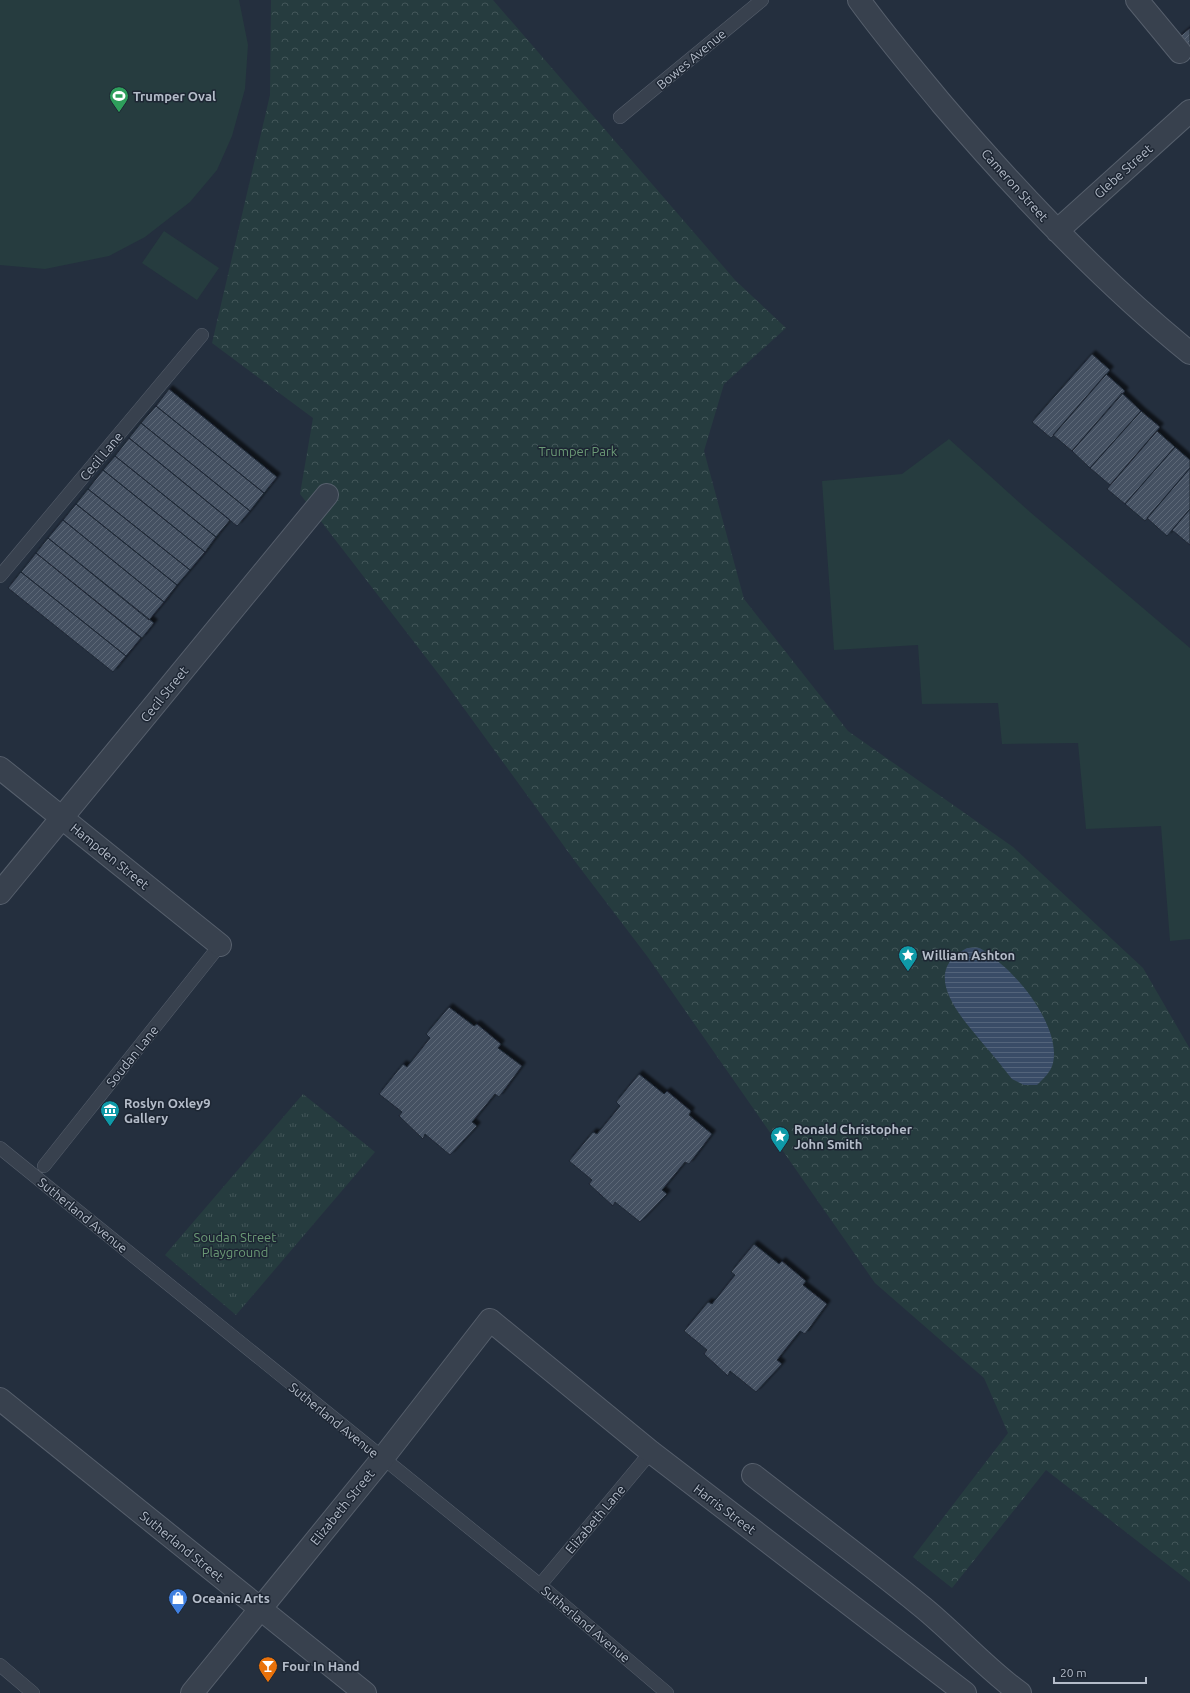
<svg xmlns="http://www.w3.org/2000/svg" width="1190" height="1693" viewBox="0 0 1190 1693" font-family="Ubuntu,sans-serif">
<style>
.grass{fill:url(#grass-tufts)}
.forest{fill:url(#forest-crowns)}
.pitch{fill:#263c3f}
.water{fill:url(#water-rules)}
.building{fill:url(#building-hatch);stroke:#1f2835;filter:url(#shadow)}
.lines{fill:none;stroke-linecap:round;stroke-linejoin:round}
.lane-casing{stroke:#565f6c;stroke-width:14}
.street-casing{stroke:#565f6c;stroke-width:24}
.lane{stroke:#38414e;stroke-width:13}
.street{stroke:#38414e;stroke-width:22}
.labels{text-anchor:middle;stroke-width:3;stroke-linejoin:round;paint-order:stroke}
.street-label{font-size:13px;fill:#b4bcc9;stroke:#1d2633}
.poi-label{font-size:13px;font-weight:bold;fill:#b4bcc9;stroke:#1d2633;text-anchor:start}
.park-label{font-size:13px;fill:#6b9a76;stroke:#1d2633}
</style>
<defs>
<pattern id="grass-tufts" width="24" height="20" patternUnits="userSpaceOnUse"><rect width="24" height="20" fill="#263c3f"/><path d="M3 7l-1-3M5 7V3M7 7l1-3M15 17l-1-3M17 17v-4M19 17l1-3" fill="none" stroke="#435659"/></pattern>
<pattern id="forest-crowns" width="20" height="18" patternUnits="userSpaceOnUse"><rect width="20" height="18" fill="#263c3f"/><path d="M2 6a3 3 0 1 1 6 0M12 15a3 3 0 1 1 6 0" fill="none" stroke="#435659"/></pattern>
<pattern id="water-rules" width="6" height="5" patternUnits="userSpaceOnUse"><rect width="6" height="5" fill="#394c67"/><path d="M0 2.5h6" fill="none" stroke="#53647b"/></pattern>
<pattern id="building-hatch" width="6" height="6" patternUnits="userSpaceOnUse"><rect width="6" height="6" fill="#455162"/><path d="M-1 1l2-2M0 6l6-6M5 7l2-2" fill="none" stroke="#5d6877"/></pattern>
<filter id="shadow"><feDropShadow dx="3.5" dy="-3.5" stdDeviation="1" flood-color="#0009"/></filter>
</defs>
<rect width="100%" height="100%" fill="#242f3e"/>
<!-- grass -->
<path class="grass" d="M303 1094 375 1152 236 1315 165 1255Z"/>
<!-- forest -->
<path class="forest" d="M271 0H493L735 280 786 328 724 384 704 451 744 599 848 731 1013 847 1143 968 1190 1049V1582L1046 1470 952 1588 913 1557 1008 1433 984 1378 875 1283 647 956 577 864 444 681 300 494 313 418 212 343 270 95Z"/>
<!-- pitch -->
<path class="pitch" d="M0 0H239L248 45 245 89 232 136 217 170 190 202 145 237 109 256 45 269 0 265Z
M164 231 219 268 197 300 142 263Z
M949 439 1030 512 1190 648V939L1170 941 1161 826 1086 829 1078 743 1002 744 998 703 922 704 918 645 834 650 822 481 902 474Z"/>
<!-- water -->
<path class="water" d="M967 948C970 948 975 947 979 948 983 949 988 954 992 957 1019 975 1061 1028 1053 1063 1051 1072 1043 1079 1037 1085H1024L1012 1079C1003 1068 995 1057 985 1046 964 1020 917 973 967 948Z"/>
<!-- building -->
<path class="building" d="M1190 28V53L1178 38Z
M1092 354 1110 370 1051 438 1032 422Z
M1106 374 1125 391 1072 451 1053 435Z
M169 389 277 477 264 493 156 406Z
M1122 393 1141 411 1090 468 1072 451Z
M156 406 264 493 250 511 141 423Z
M1141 411 1160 427 1110 485 1090 468Z
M141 423 250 511 237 526 129 438Z
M1157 431 1175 447 1125 504 1107 489Z
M129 438 230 520 216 537 115 456Z
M1175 447 1190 460V468L1145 521 1125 504Z
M115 456 216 537 205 552 103 470Z
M1190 468V509L1167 536 1147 518Z
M103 470 205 552 190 570 88 489Z
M88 489 190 570 177 585 76 504Z
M76 504 177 585 164 602 63 520Z
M1190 509V545L1172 530Z
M63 520 164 602 149 620 48 538Z
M48 538 154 623 142 638 36 553Z
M36 553 141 638 126 656 21 572Z
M21 572 126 656 113 672 8 588Z
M449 1007 474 1026 477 1024 501 1044 498 1048 522 1066 499 1097 495 1094 472 1122 477 1126 450 1155 425 1134 423 1139 399 1116 402 1112 379 1094 403 1064 407 1067 430 1038 426 1034Z
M639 1074 664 1094 667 1091 691 1111 689 1115 712 1134 689 1164 685 1162 662 1190 667 1194 640 1222 615 1202 613 1206 589 1184 592 1180 569 1161 593 1132 597 1134 620 1106 616 1102Z
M754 1244 779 1264 782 1261 806 1281 803 1285 827 1304 805 1334 800 1331 777 1360 782 1364 756 1392 730 1371 728 1376 704 1354 707 1350 684 1331 708 1302 712 1304 735 1275 731 1272Z"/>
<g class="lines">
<defs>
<path id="lane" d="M620 117 762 0
M0 576 202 335
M0 1148 540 1585 667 1693
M44 1166 220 945
M540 1585 651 1452
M0 1665 33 1693"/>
<path id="street" d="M859 0C885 36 914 70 942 104 1018 193 1099 279 1190 353
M1137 0 1180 52
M1057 231 1190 111
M0 768 220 945
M0 893 327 495
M0 1399 365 1693
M753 1475C808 1518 865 1560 920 1605 955 1633 984 1667 1020 1693
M192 1693 382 1459 490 1320 651 1452 965 1693"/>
</defs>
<!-- lane casing -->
<use href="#lane" class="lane-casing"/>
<!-- street casing -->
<use href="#street" class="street-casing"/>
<!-- lane -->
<use href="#lane" class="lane"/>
<!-- street -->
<use href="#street" class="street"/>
</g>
<!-- icons -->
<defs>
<symbol id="stadium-pin" viewBox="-11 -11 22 30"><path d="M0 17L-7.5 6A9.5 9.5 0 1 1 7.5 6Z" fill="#2e9e5b" stroke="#1d2633"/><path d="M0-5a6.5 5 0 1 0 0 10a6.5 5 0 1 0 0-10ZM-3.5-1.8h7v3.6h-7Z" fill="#fff"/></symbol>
<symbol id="sight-pin" viewBox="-11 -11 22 30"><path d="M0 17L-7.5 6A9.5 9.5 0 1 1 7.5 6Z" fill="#0f9aa8" stroke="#1d2633"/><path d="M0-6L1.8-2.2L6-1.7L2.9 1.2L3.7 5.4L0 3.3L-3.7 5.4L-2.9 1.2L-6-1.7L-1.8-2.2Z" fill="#fff"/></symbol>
<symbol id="museum-pin" viewBox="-11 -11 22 30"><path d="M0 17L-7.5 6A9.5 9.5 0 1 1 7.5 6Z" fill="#0f9aa8" stroke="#1d2633"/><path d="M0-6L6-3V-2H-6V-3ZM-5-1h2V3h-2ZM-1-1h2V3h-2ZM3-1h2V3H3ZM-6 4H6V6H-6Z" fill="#fff"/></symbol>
<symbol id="shop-pin" viewBox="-11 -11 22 30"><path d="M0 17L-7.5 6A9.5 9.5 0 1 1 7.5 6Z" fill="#3f7fe0" stroke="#1d2633"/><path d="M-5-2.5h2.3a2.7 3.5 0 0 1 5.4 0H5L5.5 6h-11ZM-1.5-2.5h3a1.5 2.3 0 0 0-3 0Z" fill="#fff"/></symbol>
<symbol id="bar-pin" viewBox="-11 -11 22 30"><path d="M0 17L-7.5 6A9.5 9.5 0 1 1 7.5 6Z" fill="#e8710a" stroke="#1d2633"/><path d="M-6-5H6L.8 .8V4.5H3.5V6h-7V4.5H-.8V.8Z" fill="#fff"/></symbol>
</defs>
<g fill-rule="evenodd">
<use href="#stadium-pin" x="108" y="85" width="22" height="30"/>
<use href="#sight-pin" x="897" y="944" width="22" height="30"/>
<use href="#museum-pin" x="99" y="1099" width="22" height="30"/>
<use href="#sight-pin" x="769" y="1125" width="22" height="30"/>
<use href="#shop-pin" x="167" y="1587" width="22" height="30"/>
<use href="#bar-pin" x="257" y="1655" width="22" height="30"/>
</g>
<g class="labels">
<!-- street labels -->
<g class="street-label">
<text transform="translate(691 59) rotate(-40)" y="5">Bowes Avenue</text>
<text transform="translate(1123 171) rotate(-42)" y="5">Glebe Street</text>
<text transform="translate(1015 185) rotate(48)" y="5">Cameron Street</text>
<text transform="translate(101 456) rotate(-50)" y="5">Cecil Lane</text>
<text transform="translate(164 694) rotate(-51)" y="5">Cecil Street</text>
<text transform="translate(110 856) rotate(39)" y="5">Hampden Street</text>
<text transform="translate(132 1056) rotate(-51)" y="5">Soudan Lane</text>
<text transform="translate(83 1215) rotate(39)" y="5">Sutherland Avenue</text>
<text transform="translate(334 1420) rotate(39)" y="5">Sutherland Avenue</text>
<text transform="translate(342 1507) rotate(-51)" y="5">Elizabeth Street</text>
<text transform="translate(725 1509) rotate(37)" y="5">Harris Street</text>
<text transform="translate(595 1519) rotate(-50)" y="5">Elizabeth Lane</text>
<text transform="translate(182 1546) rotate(39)" y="5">Sutherland Street</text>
<text transform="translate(586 1624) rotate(40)" y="5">Sutherland Avenue</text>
</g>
<!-- poi labels -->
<g class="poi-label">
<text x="133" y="101">Trumper Oval</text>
<text x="922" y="960">William Ashton</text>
<text x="124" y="1108">Roslyn Oxley9<tspan x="124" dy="15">Gallery</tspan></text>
<text x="794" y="1134">Ronald Christopher<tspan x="794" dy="15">John Smith</tspan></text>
<text x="192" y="1603">Oceanic Arts</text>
<text x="282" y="1671">Four In Hand</text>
</g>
<!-- park labels -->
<g class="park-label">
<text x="578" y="456">Trumper Park</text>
<text x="235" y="1242">Soudan Street<tspan x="235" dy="15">Playground</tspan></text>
</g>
</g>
<!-- scale -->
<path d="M1054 1677v6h92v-6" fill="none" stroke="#b4bcc9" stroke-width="2"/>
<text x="1060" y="1677" font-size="12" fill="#b4bcc9" stroke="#1d2633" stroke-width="3" paint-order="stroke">20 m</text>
</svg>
